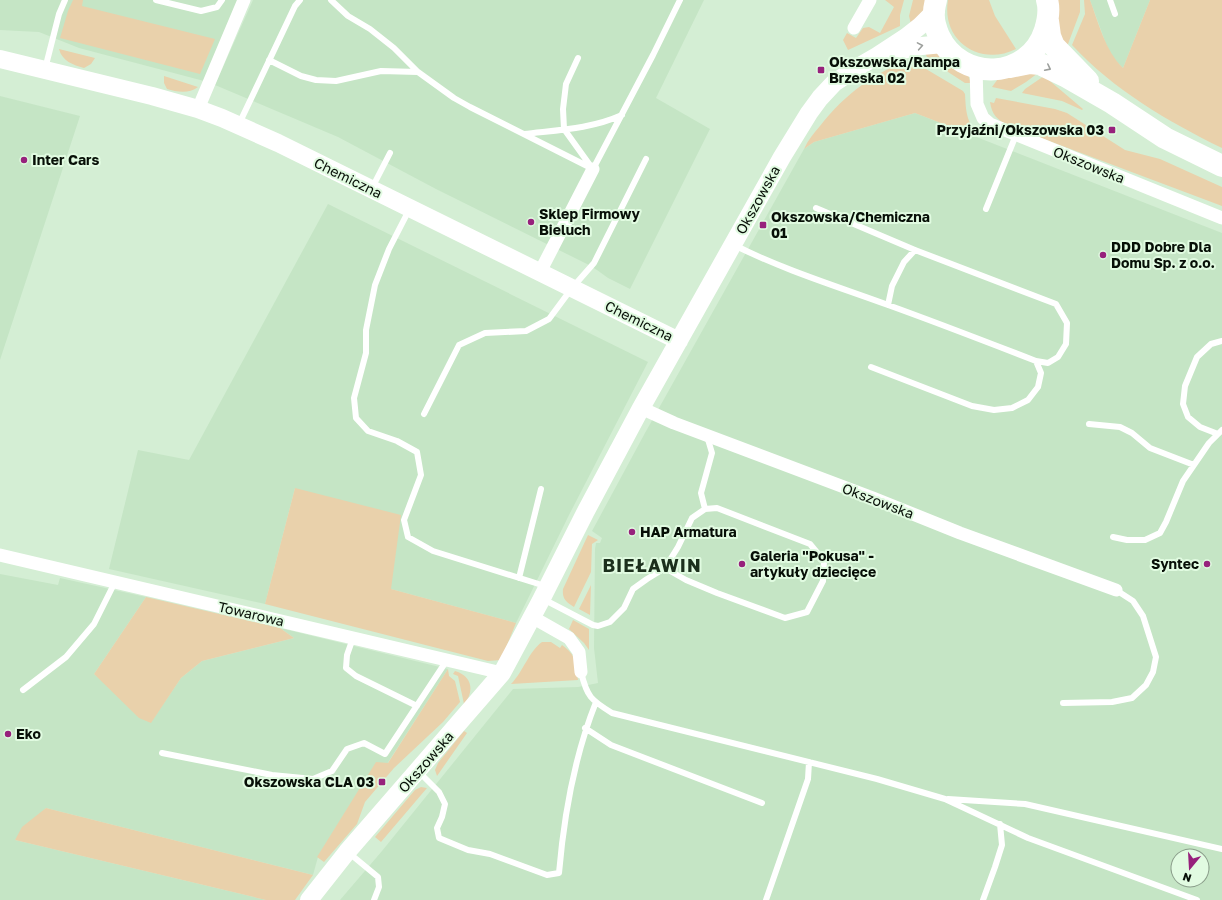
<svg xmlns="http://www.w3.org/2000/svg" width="1222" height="900" viewBox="0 0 1222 900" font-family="'Golos Text',sans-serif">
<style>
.built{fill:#c5e5c5;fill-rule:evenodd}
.green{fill:#e9d1ab}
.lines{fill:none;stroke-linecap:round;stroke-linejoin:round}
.lane{stroke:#fff;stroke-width:6}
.street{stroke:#fff;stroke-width:13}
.secondary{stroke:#fff;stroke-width:18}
.highway{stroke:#fff;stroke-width:22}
.oneway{stroke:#9c9f9c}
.poi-dot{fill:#97217c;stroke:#e1fbe1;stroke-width:1.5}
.labels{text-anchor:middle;stroke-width:4;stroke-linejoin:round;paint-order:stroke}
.poi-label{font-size:14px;font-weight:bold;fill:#070f07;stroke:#e1fbe1;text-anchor:start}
.street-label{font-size:14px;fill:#070f07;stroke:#e1fbe1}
.district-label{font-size:18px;font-weight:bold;letter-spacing:1px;fill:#1b2f1c;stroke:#e1fbe1}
</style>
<rect width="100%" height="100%" fill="#d4eed4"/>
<!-- built -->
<path class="built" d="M0 0H239L204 81 79 48 39 32 0 30Z
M253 0H704L656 98 710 129 630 289 608 278 597 270 587 264 436 189 338 137 215 85Z
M1090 0H1150L1123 68 1113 58 1106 44Z
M0 96 80 116 0 360Z
M915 113 1222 233V900H340L382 851 513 689 578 687 598 683 594 648 595 549 596 543H600L602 538 592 531 645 433 804 149 814 142ZM1178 856H1202V880H1178Z
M328 204 648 362 569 515 516 623 391 589 295 488 265 604 109 569 138 450 189 460Z
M0 574 58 585 60 578 146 597 94 674 151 722 181 678 202 661 294 638 280 628 448 669 387 764 343 816 318 857 313 875 46 808 15 840 266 900H0Z"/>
<!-- green -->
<path class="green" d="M73 0H83L82 6 215 39 200 74 60 38 68 11Z
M885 0H904L900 15V26L848 50 843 40 847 33 856 38 863 28 869 27 880 33 894 7Z
M913 0H928L926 8 911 24 909 16Z
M948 0H989L995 16 1016 49C980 67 941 41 948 0Z
M1057 0H1080V12L1068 44 1063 49 1057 37Z
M1084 0H1090C1099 24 1105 50 1123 68L1150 0H1222V148C1167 121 1114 90 1072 45L1085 14Z
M59 49 95 58 91 64 84 68C73 65 62 61 59 49Z
M935 51 967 72 971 83H965L928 59 925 53Z
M913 58 917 59 926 69 963 91 965 94C966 111 966 122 979 135L977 137 915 113 814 142 804 149C808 140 814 133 820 126 846 93 874 73 913 58Z
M1042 70 1026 82 1011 91 992 87 1000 76Z
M164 76 198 87C189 94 177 92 167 89L164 83Z
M1044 76 1083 109 1082 110 1062 101 1022 93 1025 89Z
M996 98 1055 109 1067 113 1125 150 1160 159 1222 187V206L1007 125C997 119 992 115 990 102L994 103Z
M295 488 401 515 391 589 516 623 501 660 488 661 265 604Z
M588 535 598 540 592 544 591 572 574 607C566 602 562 599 563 589Z
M591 585 590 615 579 609Z
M146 597 280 628 294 638 202 661 181 678 151 723 139 718 94 674Z
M573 620 589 629V650L584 643 569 629Z
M542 642H551L560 648 562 645C577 656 576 663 578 680L511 684C523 672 529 651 542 642Z
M448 669 449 676 455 681 460 702 443 722 394 768 365 802 357 824 324 862 317 857 376 762 388 763Z
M455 671C472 676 475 691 464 704L458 676 453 674Z
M464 731 467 733 437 776 435 770 438 763Z
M421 787 427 788 381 842 375 837 415 790Z
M46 808 313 875 295 900H266L15 840 22 827Z"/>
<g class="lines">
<!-- lane -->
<path class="lane" d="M156 0 201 11 217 7 222 0
M331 0 348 16 370 29 394 48 418 72 454 98 470 107 593 169
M1110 0 1115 14
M578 58 566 84 563 109 564 129 592 168
M269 60 301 76 316 80 336 81 381 71 418 72
M45 69 59 14 65 0
M239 124 295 6 300 0
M524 134C557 130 591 129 622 115
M593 169 653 55 680 0
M372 188 390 153
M986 209 1016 135
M409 210 389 249 375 285 366 330V353L354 398 356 418 368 431 397 441 417 452 421 475 404 520 408 537 433 551 545 586
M734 245C784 270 836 286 888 305 938 323 987 342 1036 361L1048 363 1058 357 1066 344 1067 323 1056 304 915 250 816 208
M888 305 892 286 904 262 915 250
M871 367 972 406 994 410 1012 408 1028 400 1038 387 1041 373 1036 361
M424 414 459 345 485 333 526 331 549 319 572 288 594 263 646 159
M1089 424 1120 427 1132 433 1150 448 1194 465
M1218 434 1200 427 1188 417 1183 404 1185 386 1197 357 1211 344 1222 341
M705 509 701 493 712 453 707 436
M1113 537 1127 540H1145L1160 533 1166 522 1183 481 1209 443 1222 430
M519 578 541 489
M543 599 593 625 598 626 610 622 624 608 633 589 647 579 665 568 678 547 692 518 705 509 717 508 810 544 824 561 823 581 807 612 785 618 717 593 686 580 665 568
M353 638 347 655 346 668 356 676 417 706
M581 672C587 697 591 700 612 713L877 779 945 799 1028 838 1197 900
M23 690 66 657 94 624 115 582
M1063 703 1112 702 1132 698 1146 685 1153 672 1156 657 1143 616 1133 601 1116 590
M585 728 611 745 762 803
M162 753 272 775 313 779 332 771 347 749 364 743 385 754 447 660
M418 771 439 792 445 804 442 817 437 828 439 838 468 850 490 854 547 875 559 873C564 815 574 757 596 702
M948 799 1025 804 1222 849
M349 853 378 877 379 887 374 900
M766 900 808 779 809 762
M983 900 995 867 1002 845 1000 824"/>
<!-- street -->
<path class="street" d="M854 28 870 0
M976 68 977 104 983 118 990 124 1222 218
M198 109 244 0
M540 272 593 169
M641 408 674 423 873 498 960 533 1116 590
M0 555 502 673
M532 617 569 638 579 652 581 672"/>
<!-- secondary -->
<path class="secondary" d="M889 53 922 46 943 44
M0 59 152 96 198 109 222 118 278 143 679 341
M309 900 347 852 502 673 540 602 586 511 641 408 782 157 809 113 820 98 834 83 858 67 877 56 906 37 920 26 934 12"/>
<!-- highway -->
<path class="highway" d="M936 0C935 4 934 8 934 12 933 20 936 29 939 36 961 83 1029 80 1045 30 1048 20 1050 10 1047 0
M1048 21 1050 36 1054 46 1088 81
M1010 67 1030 63 1040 64 1065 76 1112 103 1165 138 1222 166"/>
</g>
<!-- one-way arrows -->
<defs><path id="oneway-chevron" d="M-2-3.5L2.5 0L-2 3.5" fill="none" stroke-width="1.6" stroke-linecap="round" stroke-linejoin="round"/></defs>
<g class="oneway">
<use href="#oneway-chevron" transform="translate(920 46) rotate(-10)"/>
<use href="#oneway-chevron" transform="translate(1048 68) rotate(27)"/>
</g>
<!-- markers -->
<g class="poi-dot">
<rect x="817" y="66" width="8" height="8" rx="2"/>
<rect x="1108" y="126" width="8" height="8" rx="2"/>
<circle cx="24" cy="160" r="4"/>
<circle cx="531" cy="222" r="4"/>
<rect x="759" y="221" width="8" height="8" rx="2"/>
<circle cx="1103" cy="255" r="4"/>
<circle cx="632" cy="532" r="4"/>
<circle cx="742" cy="564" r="4"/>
<circle cx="1207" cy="564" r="4"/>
<circle cx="8" cy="734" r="4"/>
<rect x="378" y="778" width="8" height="8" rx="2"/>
</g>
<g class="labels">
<!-- poi labels -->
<g class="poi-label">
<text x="829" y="67">Okszowska/Rampa<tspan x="829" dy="16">Brzeska 02</tspan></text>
<text x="1104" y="135" text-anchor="end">Przyjaźni/Okszowska 03</text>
<text x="32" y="165">Inter Cars</text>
<text x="539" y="219">Sklep Firmowy<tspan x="539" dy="16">Bieluch</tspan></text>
<text x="771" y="222">Okszowska/Chemiczna<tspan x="771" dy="16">01</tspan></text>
<text x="1111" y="252">DDD Dobre Dla<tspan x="1111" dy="16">Domu Sp. z o.o.</tspan></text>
<text x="640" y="537">HAP Armatura</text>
<text x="750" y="561">Galeria "Pokusa" -<tspan x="750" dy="16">artykuły dziecięce</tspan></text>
<text x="1199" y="569" text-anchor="end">Syntec</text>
<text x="16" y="739">Eko</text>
<text x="374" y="787" text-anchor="end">Okszowska CLA 03</text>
</g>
<!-- street labels -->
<g class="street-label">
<text transform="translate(1089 165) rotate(22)" y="5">Okszowska</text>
<text transform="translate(348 178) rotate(26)" y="5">Chemiczna</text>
<text transform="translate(758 200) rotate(-61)" y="5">Okszowska</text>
<text transform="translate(639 321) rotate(26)" y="5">Chemiczna</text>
<text transform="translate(878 501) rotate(21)" y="5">Okszowska</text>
<text transform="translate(251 614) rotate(13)" y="5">Towarowa</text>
<text transform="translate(426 762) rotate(-49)" y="5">Okszowska</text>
</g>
<!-- district labels -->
<g class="district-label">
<text x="652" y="572">BIEŁAWIN</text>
</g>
</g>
<!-- north arrow -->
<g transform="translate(1190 868) rotate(198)"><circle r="19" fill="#e1fbe1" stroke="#8a9d8a"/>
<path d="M0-3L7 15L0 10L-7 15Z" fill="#97217c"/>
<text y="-6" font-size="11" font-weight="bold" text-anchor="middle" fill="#070f07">N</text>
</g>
</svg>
